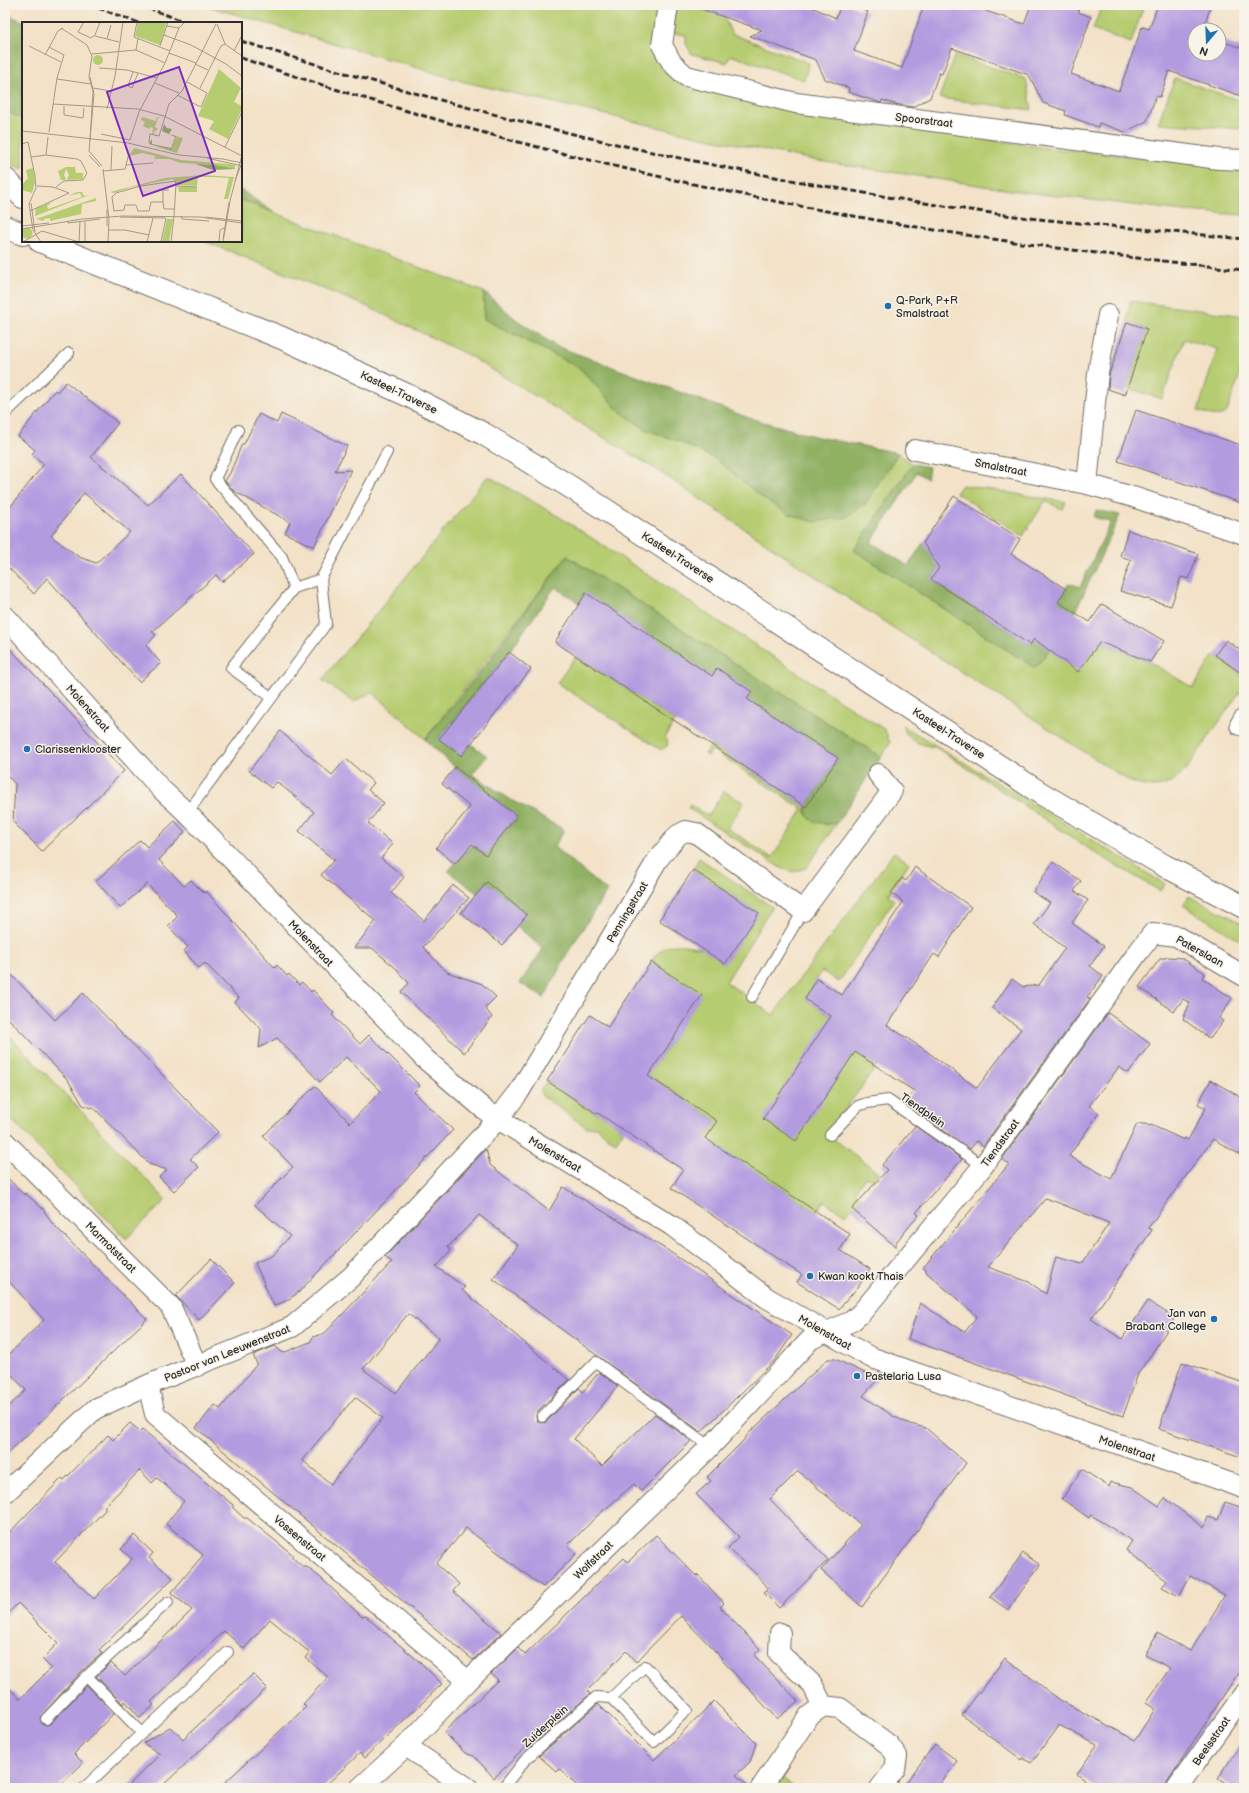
<svg xmlns="http://www.w3.org/2000/svg" width="1249" height="1793" viewBox="0 0 1249 1793" font-family="'Balsamiq Sans',sans-serif">
<style>
.green{fill:#b6cc70;stroke:#707c4e}
.forest{fill:#90b062;stroke:#5e6e46}
.building{fill:#b39be0;fill-rule:evenodd}
.lines{fill:none;stroke-linecap:round;stroke-linejoin:round}
.service-casing{stroke:#716b62;stroke-width:12}
.minor-casing{stroke:#716b62;stroke-width:22}
.primary-casing{stroke:#716b62;stroke-width:24}
.service{stroke:#fff;stroke-width:10}
.minor{stroke:#fff;stroke-width:20}
.primary{stroke:#fff;stroke-width:22}
.rail{stroke:#2b2b2b;stroke-width:3;stroke-dasharray:6 3;stroke-linecap:butt}
.poi-dot{fill:#1f6fb2;stroke:#f7f3e8;stroke-width:1.5}
.labels{text-anchor:middle;stroke-width:3;stroke-linejoin:round;paint-order:stroke}
.street-label{font-size:11px;fill:#2b2b2b;stroke:#f7f3e8}
.poi-label{font-size:11px;fill:#2b2b2b;stroke:#f7f3e8;text-anchor:start}
.inset-road{fill:none;stroke:#a39989;stroke-width:1}
.view{fill:#7b2cbf;fill-opacity:0.15;stroke:#7b2cbf;stroke-width:2}
.inset-edge{fill:none;stroke:#2b2b2b;stroke-width:2}
</style>
<rect width="100%" height="100%" fill="#f7f3e8"/>
<filter id="ink" filterUnits="userSpaceOnUse"><feTurbulence type="fractalNoise" baseFrequency=".025" numOctaves="2"/><feDisplacementMap in="SourceGraphic" scale="8" xChannelSelector="R" yChannelSelector="G"/><feConvolveMatrix kernelMatrix="1 2 1 2 8 2 1 2 1" color-interpolation-filters="sRGB"/></filter>
<filter id="wash" filterUnits="userSpaceOnUse"><feTurbulence type="fractalNoise" baseFrequency=".012" numOctaves="4" result="noise"/><feDisplacementMap in="SourceGraphic" scale="16" xChannelSelector="R" yChannelSelector="G"/><feGaussianBlur stdDeviation="0.9" result="paint"/><feColorMatrix in="noise" values="0 0 0 0 0 0 0 0 0 0 0 0 0 0 0 0 0 1.4 0 .05"/><feComposite in="paint" operator="in"/></filter>
<g filter="url(#wash)">
<rect width="100%" height="100%" fill="#f3e2c8"/>
<!-- green -->
<path class="green" d="M204 5H658C658 19 656 50 662 62 667 71 685 87 694 92L696 88 833 116 1039 147 1211 165 1244 167V215L1184 211 1024 192 818 161 688 134 465 82Z
M676 5H718L732 34 809 63 804 80 730 55 727 63 692 54 686 44V35L669 33Z
M1102 5H1144L1131 43 1093 29Z
M955 55 1026 79 1032 110 939 98Z
M1175 78 1244 102V129L1158 123Z
M5 111 23 119V169L5 162Z
M241 200 484 292V319L580 368 618 410 647 430 681 442 716 459 764 499 865 504 898 453 913 464 854 550 1035 668 1049 650 1100 642 1150 662 1193 688 1214 655 1244 676V686L1186 770C1168 789 1153 791 1129 781L834 589 657 470 468 355 366 306 204 241H241Z
M1130 301 1244 316V362L1227 412C1218 419 1208 414 1198 411L1217 349 1184 339 1162 399 1127 388 1147 329 1127 322Z
M488 476 558 516 885 730 890 743 881 757 567 556 425 739 372 692 354 702 322 680Z
M962 485 1066 502 1062 509 1045 501 1023 536 956 493Z
M576 656 675 721 665 737 668 742 667 746 661 750 658 748 557 683Z
M902 725 1165 884 1160 891 1097 854 937 748C919 743 910 744 902 725Z
M711 745 806 807V813L825 825 837 823 806 868 793 872 779 867 688 808 690 805 708 816 724 791 744 803 727 828 772 858 803 809 712 750 708 756 705 754Z
M894 852 909 863 888 895 894 900 839 982 822 971 805 999 849 1028 877 1066 827 1134 879 1173 872 1180 867 1176 854 1192 862 1198 845 1215 824 1201 817 1212 705 1139 717 1121 651 1077 618 1126 623 1131 616 1142 605 1135 597 1127H586L542 1096 541 1089 547 1081 597 1114 640 1049 658 1061 701 995 651 962C663 940 681 944 702 948L758 913 693 870 699 858 772 907 726 982 773 1015Z
M1189 896 1244 924V943L1183 905Z
M5 1031 166 1200 126 1239 5 1113Z
M781 1778 795 1788H773Z"/>
<!-- forest -->
<path class="forest" d="M5 14 28 23H23V119L5 111Z
M241 190 273 212 241 200Z
M484 292 517 320 556 346 749 418 818 437 898 453 865 504 847 517 814 522 789 514 764 499 716 459 681 442 647 430 618 410 580 368 484 319Z
M913 464 929 467 927 479 917 472 871 542 908 566 923 543 946 557 931 580 1030 645 1069 583 1080 587 1111 522 1094 517 1096 510 1120 515 1071 621 1035 668 854 550Z
M567 556 881 757 837 823C823 824 806 825 806 807L838 758 747 699 752 692 717 669 712 676 587 594 580 604 555 587 509 652 439 738 461 756 471 744 487 756 472 774 511 800 564 830 554 847 607 891 568 952 544 998 520 983 543 949 517 926 527 915 487 882 478 894 448 871 473 845 486 855 517 816 455 767 425 740 482 669Z"/>
<g id="blocks">
<!-- building -->
<path class="building" d="M698 5H807L836 18 841 5H849L868 12 854 51 902 68 924 5H968L1024 24 1031 5H1080L1078 12 1091 17 1071 74 1119 91 1142 27 1149 29 1158 5H1211L1203 30H1195V54H1219V40L1244 49V97L1169 71 1160 97 1156 96 1147 121 1125 132 1099 123 1098 127 1065 115 1066 111 1043 103 1029 75 952 48 942 74 939 73 930 98 912 107 895 104 882 100 881 103 848 92 849 88 825 79 816 60 750 36 762 30 698 8Z
M1127 322 1147 329 1125 395 1108 389 1109 375Z
M66 382 118 423 91 457 148 505 181 474 254 554 222 582 216 575 152 632 156 635 146 646 161 663 139 682 47 578 34 594 5 564V514L44 464 32 454 35 450 18 436 55 390 57 392ZM84 493 130 532 96 563 79 557 51 536Z
M1136 410 1244 446V504L1118 461Z
M259 414 277 423 281 414 347 446 335 471 351 470 314 547 285 533 290 522 234 491 225 481 230 473 242 444H244Z
M954 496 1020 539 1011 554 1066 589 1058 602 1090 622 1102 604 1164 641 1150 662 1100 642 1078 672 1034 639 1030 645 931 579 939 568 923 543Z
M1128 530 1198 554 1189 579 1181 577 1171 606 1120 591 1131 560 1120 556Z
M586 593 712 676 717 668 752 692 747 699 838 758 806 807 555 642Z
M1226 640 1244 653V675L1215 655Z
M5 643 124 771 42 851 13 822 15 784 5 773Z
M509 652 531 669 461 756 439 739Z
M280 731 332 775 346 759 374 783 368 790 384 803 368 823 393 844 381 858 404 877 391 893 424 921 453 885 469 898 423 947 447 972 482 984 496 997 485 1008 492 1017 464 1053 401 992 409 983 399 973 398 970 372 948H354L376 921 321 875 334 860 299 831 314 812 277 782 271 788 249 771Z
M455 767 517 816 486 855 472 844 455 864 436 848 470 807 442 784Z
M175 821 185 832 159 860 184 886 191 880 204 893 206 891 275 968 277 965 287 976 289 974 299 985 302 982 311 992 313 990 334 1013 332 1015 360 1044 369 1035 420 1086 414 1092 453 1130 299 1292 286 1301 274 1306 255 1263 273 1255 290 1236 255 1205 293 1167 263 1136 315 1086 350 1123 381 1091 346 1057 320 1082 277 1038 259 1048 261 1029 235 1002 239 998 205 963 199 968 184 951 188 947 168 926 178 916 147 884 120 908 96 881 140 840 147 847Z
M1053 862 1081 881 1074 891 1088 900 1072 923 1104 946 1090 966 1103 976 1087 997 1090 999 983 1146 977 1141 970 1149 923 1116 926 1113 907 1099 914 1091 855 1052 796 1141 763 1119 831 1016 805 999 817 979 842 995 903 902 891 893 902 878 906 881 915 867 971 907 939 957 934 954 887 1025 922 1048 977 1088 1021 1029 992 1008 1012 979 1023 987 1039 985 1065 948 1034 924 1050 903 1033 892Z
M693 870 759 913 725 964 659 920Z
M487 882 527 915 502 945 461 913Z
M1169 957 1182 958 1205 973 1202 978 1232 998 1219 1018 1223 1021 1210 1039 1183 1019 1190 1003 1183 999 1174 1012 1139 987 1160 959Z
M651 962 702 995 648 1076 717 1121 705 1138 850 1234 840 1250 870 1269 858 1287 839 1309 797 1282 802 1275 671 1188 683 1170 598 1113 597 1114 547 1081 590 1015 608 1027Z
M5 968 55 1020 83 993 218 1132 190 1159 199 1167 174 1191 159 1177 167 1170 149 1164 93 1107 92 1108 83 1105 68 1080 5 1015Z
M1108 1013 1150 1044 1128 1073 1119 1067 1089 1106 1099 1113 1069 1156 1111 1179 1137 1124H1145L1150 1126 1151 1125 1184 1140 1185 1138 1188 1140 1206 1108 1198 1104 1211 1080 1244 1099V1157L1213 1139 1148 1228 1152 1230 1091 1319 1122 1339 1148 1301 1175 1318 1138 1374 1123 1416 908 1339 920 1303 965 1332 977 1316 926 1272V1270L923 1268 1009 1164 1002 1159ZM1046 1198 1109 1223 1082 1264 1056 1257 1046 1294 1029 1282 988 1267Z
M915 1126 962 1159 916 1213 919 1215 896 1242V1247L852 1209 887 1170 882 1165Z
M486 1149 490 1165 549 1211 563 1187 667 1250 792 1335 775 1360 701 1432 493 1279 518 1245 479 1215 448 1247 451 1251 436 1267 465 1287 462 1290 569 1380 537 1412 536 1416 537 1421 541 1423 546 1422 579 1388 583 1392 599 1372 618 1386 574 1439 602 1466 655 1414 691 1441 641 1491 634 1484 596 1517 568 1545 576 1554 543 1587 466 1528 436 1564 459 1584 453 1591 501 1633 473 1660 196 1428 215 1405 220 1409 257 1364 253 1355 275 1346 283 1353 310 1342 313 1337 325 1333 392 1262 385 1257ZM408 1314 439 1338 396 1393 363 1369ZM355 1397 383 1418 331 1484 302 1460Z
M5 1175 24 1195 25 1193 43 1209 52 1223 147 1319 5 1456V1410L26 1390 5 1368V1358L44 1320 5 1277Z
M211 1259 235 1283 199 1320 176 1296Z
M828 1359H835L878 1379 863 1396 893 1416 910 1424 926 1428 966 1463 862 1607 821 1570 861 1525 798 1471 770 1499 828 1560 779 1608 764 1593 769 1589 756 1574 728 1548 739 1537 696 1494 711 1481 707 1477 743 1441 749 1433Z
M1182 1362 1244 1383V1458L1159 1429Z
M130 1423 140 1431 142 1429 233 1505V1508L244 1518H247L292 1554V1557L303 1567H307L322 1579 362 1617 365 1616 421 1663 442 1684 364 1758 360 1753 323 1788H219L306 1707 303 1704 328 1677 306 1658 310 1653 270 1619 244 1649 224 1631 151 1702 154 1705 140 1718 125 1701 123 1704 96 1676 111 1663 125 1676 192 1610 171 1593 203 1555 166 1524 184 1501 157 1478 152 1483 140 1470 104 1507 106 1509 55 1562 94 1599 132 1559 121 1549 134 1535 153 1553 149 1558 173 1578 99 1650 102 1653 82 1671 40 1717 42 1724 47 1725 50 1724 87 1685 114 1713 74 1754 83 1763 57 1788H5V1684L20 1699 51 1668 42 1659 58 1643 18 1603 5 1617V1537L62 1478 64 1480 108 1435 113 1440Z
M1082 1469 1109 1487 1111 1482 1132 1487 1159 1506 1165 1498 1204 1528 1208 1517 1218 1520 1225 1502 1244 1508V1664L1168 1781 1165 1788H1095L1077 1774 1097 1745 1059 1725 1031 1763 1023 1758 1022 1760 962 1715 1005 1658 1060 1700 1135 1740 1155 1709 1146 1703 1170 1668 1145 1655 1157 1633 1190 1651 1225 1595 1190 1576 1179 1596 1162 1587 1167 1581 1126 1550 1132 1541 1091 1515 1089 1518 1062 1499Z
M656 1535 696 1576 697 1574 724 1603 720 1607 760 1649 754 1655 798 1701 777 1719 721 1659 722 1658 681 1616 636 1662 626 1651 587 1691 590 1694 529 1748 527 1746 494 1778 474 1756 465 1753 444 1732 498 1680 491 1674 518 1648 525 1655 624 1558 628 1562Z
M1023 1553 1040 1565 1008 1610 990 1597Z
M253 1674 267 1688 160 1788H126L160 1754 143 1743 170 1727 183 1739Z
M714 1701 756 1743 750 1762 736 1775 750 1788H579L560 1769 557 1772 539 1756 598 1704 654 1760Z
M1244 1738V1788H1233L1218 1778Z
M935 1744 957 1761 937 1788H902Z"/>
</g>
</g>
<g filter="url(#ink)">
<use href="#blocks" fill-opacity="0" stroke="#716b62" stroke-width="1"/>
<g class="lines">
<defs>
<path id="service" d="M5 414 69 353
M238 430 215 479 282 557 294 588
M271 697 231 668 294 588 321 579
M187 813 326 624 321 579 387 452
M752 997 803 911
M830 1135 858 1106 867 1103 888 1100 983 1166
M542 1417 596 1362 710 1447
M645 1666 687 1710 654 1742 611 1698Z
M87 1676 142 1733
M46 1719 87 1676 168 1602
M84 1788 228 1652
M503 1788 525 1760 596 1697 611 1698"/>
<path id="minor" d="M668 5 662 45 672 63 686 76 796 103 1219 159 1244 160
M915 450 1087 484 1133 497 1244 534
M1087 484 1098 373 1108 315
M5 616 162 790 187 813 425 1059 485 1110 498 1119 671 1225 767 1298 870 1357 1244 1488
M1240 725 1244 718
M5 1142 171 1307 197 1366
M148 1385 155 1414 468 1681
M5 1493 95 1409 148 1385 292 1327 351 1277 498 1119 519 1092 658 859 678 835 686 831 696 833 803 911 892 791 878 774
M780 1633 779 1653 812 1684 823 1706
M406 1746 468 1788
M360 1788 406 1746 468 1681 710 1447 811 1339 852 1321 862 1312 983 1166 1139 951 1153 933 1176 936 1244 976
M761 1788 809 1716 823 1706 840 1708 889 1745 897 1756 895 1769 880 1788
M1177 1788 1244 1694"/>
<path id="primary" d="M5 179 23 197
M5 227 23 234
M40 241 282 338 407 395 484 434 572 488 1042 794 1165 866 1244 907"/>
</defs>
<!-- service casing -->
<use href="#service" class="service-casing"/>
<!-- minor casing -->
<use href="#minor" class="minor-casing"/>
<!-- primary casing -->
<use href="#primary" class="primary-casing"/>
<!-- service -->
<use href="#service" class="service"/>
<!-- minor -->
<use href="#minor" class="minor"/>
<!-- primary -->
<use href="#primary" class="primary"/>
<!-- rail -->
<path class="rail" d="M90 5 139 23
M140 5 188 23
M241 41C435 103 629 152 830 187 899 199 969 211 1039 219 1107 226 1176 232 1244 239
M241 58C459 133 684 188 911 226 1022 245 1133 258 1244 270"/>
</g>
</g>
<!-- markers -->
<g class="poi-dot">
<circle cx="888" cy="306" r="4"/>
<circle cx="27" cy="749" r="4"/>
<circle cx="810" cy="1276" r="4"/>
<circle cx="1214" cy="1319" r="4"/>
<circle cx="857" cy="1376" r="4"/>
</g>
<g class="labels">
<!-- street labels -->
<g class="street-label">
<text transform="translate(924 120) rotate(7)" y="4">Spoorstraat</text>
<text transform="translate(399 392) rotate(26)" y="4">Kasteel-Traverse</text>
<text transform="translate(1001 467) rotate(11)" y="4">Smalstraat</text>
<text transform="translate(678 557) rotate(33)" y="4">Kasteel-Traverse</text>
<text transform="translate(88 708) rotate(48)" y="4">Molenstraat</text>
<text transform="translate(949 733) rotate(33)" y="4">Kasteel-Traverse</text>
<text transform="translate(627 912) rotate(-59)" y="4">Penningstraat</text>
<text transform="translate(311 943) rotate(46)" y="4">Molenstraat</text>
<text transform="translate(1200 951) rotate(29)" y="4">Paterslaan</text>
<text transform="translate(923 1110) rotate(35)" y="4">Tiendplein</text>
<text transform="translate(1000 1143) rotate(-54)" y="4">Tiendstraat</text>
<text transform="translate(555 1154) rotate(31)" y="4">Molenstraat</text>
<text transform="translate(111 1247) rotate(45)" y="4">Marmotstraat</text>
<text transform="translate(825 1332) rotate(30)" y="4">Molenstraat</text>
<text transform="translate(227 1353) rotate(-22)" y="4">Pastoor van Leeuwenstraat</text>
<text transform="translate(1127 1448) rotate(19)" y="4">Molenstraat</text>
<text transform="translate(300 1538) rotate(40)" y="4">Vossenstraat</text>
<text transform="translate(593 1560) rotate(-44)" y="4">Wolfstraat</text>
<text transform="translate(545 1726) rotate(-42)" y="4">Zuiderplein</text>
<text transform="translate(1211 1741) rotate(-55)" y="4">Beelsstraat</text>
</g>
<!-- poi labels -->
<g class="poi-label">
<text x="896" y="304">Q-Park, P+R<tspan x="896" dy="13">Smalstraat</tspan></text>
<text x="35" y="753">Clarissenklooster</text>
<text x="818" y="1280">Kwan kookt Thais</text>
<text x="1206" y="1317" text-anchor="end">Jan van<tspan x="1206" dy="13">Brabant College</tspan></text>
<text x="865" y="1380">Pastelaria Lusa</text>
</g>
</g>
<!-- overview -->
<g transform="translate(22 22)">
<rect width="220" height="220" fill="#f3e2c8"/>
<path d="M116 0H145L138 23 113 14ZM71 38a5 5 0 1 1 10 0a5 5 0 1 1-10 0ZM197 47 219 66 212 80 220 84V87L206 117 187 107 192 99 176 94ZM120 95 134 99 135 95 140 96H136L133 105 136 107 131 111 136 113 130 112 131 106 128 105 123 117 127 107 121 104 123 100 119 98ZM154 114 161 116 155 131 127 123 149 128ZM112 126 159 138 207 142 213 143V147L194 143 159 141 147 137H133L132 140 133 134 120 131 107 134ZM44 145H53L54 151H61V157L45 158 47 153 44 147 42 153 44 158H39L36 149ZM11 146 13 160 10 171 0 168V163L6 156 4 148ZM181 153 212 155 206 177H202L207 156 189 155H176L175 164 156 163 151 157 110 165 92 171 88 170 143 156ZM156 165H175V170H157ZM55 170H60L62 174 67 173 13 194 14 186 30 180 25 184 26 187 60 175 58 171 46 174ZM74 176V179L60 182 59 192 28 199V196L22 197V199L14 197ZM145 197H151L147 220H140ZM-0.5 211a5.5 5.5 0 1 1 11 0a5.5 5.5 0 1 1-11 0Z" fill="#b6cc70"/>
<path d="M142 102 145 106 150 107 147 112 154 114 149 128 127 122 130 117V122L149 126 153 115 140 109ZM173 142 194 143 214 147 191 148Z" fill="#90b062"/>
<path class="inset-road" d="M62 0 56 10 69 16 73 13M115 0 112 15 148 29M195 2 203 22 220 34M145 4 157 6M39 6 65 23 70 34 67 55 71 69 68 118M73 13 78 0M142 13 169 23 204 42 220 54M73 14 97 20M85 17 89 3M7 24 39 40M138 24 146 0M114 28 116 16M212 29 220 13M147 31 174 41M70 32 114 28 143 41M23 33 36 9 41 6M173 42 186 48M77 46 105 48 135 56M111 50 106 64 110 66 116 51M68 55 72 72 67 129 80 144M35 57 69 62M133 61 157 71M71 66 89 69M178 66 199 24 203 22M155 73 179 85 185 71 165 60M31 82 116 87 142 94 220 134M42 84V93L61 96 62 86M85 87 93 54 101 0M0 109 106 121 157 133 201 137 220 141M27 110 35 56 42 33 27 25M79 112 108 118 117 90 143 41 157 6 163 0M127 121 128 112 137 114 147 82 160 69 194 2M0 122 6 120 13 154 14 166 7 182 11 208 19 220M203 125 220 90M24 133 55 137 59 139 65 151M24 133 26 115M67 133 78 145M9 135 24 133M185 136 220 144M104 143 131 141M81 147 87 197 86 220M89 148 90 124M81 149 103 147 107 131M213 159 219 143M154 164 175 165M34 165 42 159 61 158 65 151M141 180V168H147M9 181 13 210M85 187V204M8 189 47 171 31 165 15 164M159 194 160 197 187 199M98 195 144 196 139 220M183 195 220 199M45 199 46 201 78 197M63 199V220M0 204 27 201M0 207 60 197 101 194 178 195 220 201M86 208H103L127 213M201 217 207 180M1 220 20 209 57 220M57 220 58 199M125 220 131 196M149 220 152 194 154 162 153 159 119 164 94 171 90 175 92 189 102 188 103 183H114L116 189H127L129 180H141L142 187H153M197 220 198 208 202 206M201 220 208 179 220 133"/>
<path class="view" d="M157 45 193 149 121 174 85 70Z"/>
<rect width="220" height="220" class="inset-edge"/>
</g>
<!-- margin -->
<rect width="1249" height="1793" fill="none" stroke="#f7f3e8" stroke-width="20"/>
<!-- north arrow -->
<g transform="translate(1207 42) rotate(199)"><circle r="19" fill="#f7f3e8" stroke="#a5a39c"/>
<path d="M0-3L7 15L0 10L-7 15Z" fill="#1f6fb2"/>
<text y="-6" font-size="11" font-weight="bold" text-anchor="middle" fill="#2b2b2b">N</text>
</g>
</svg>
